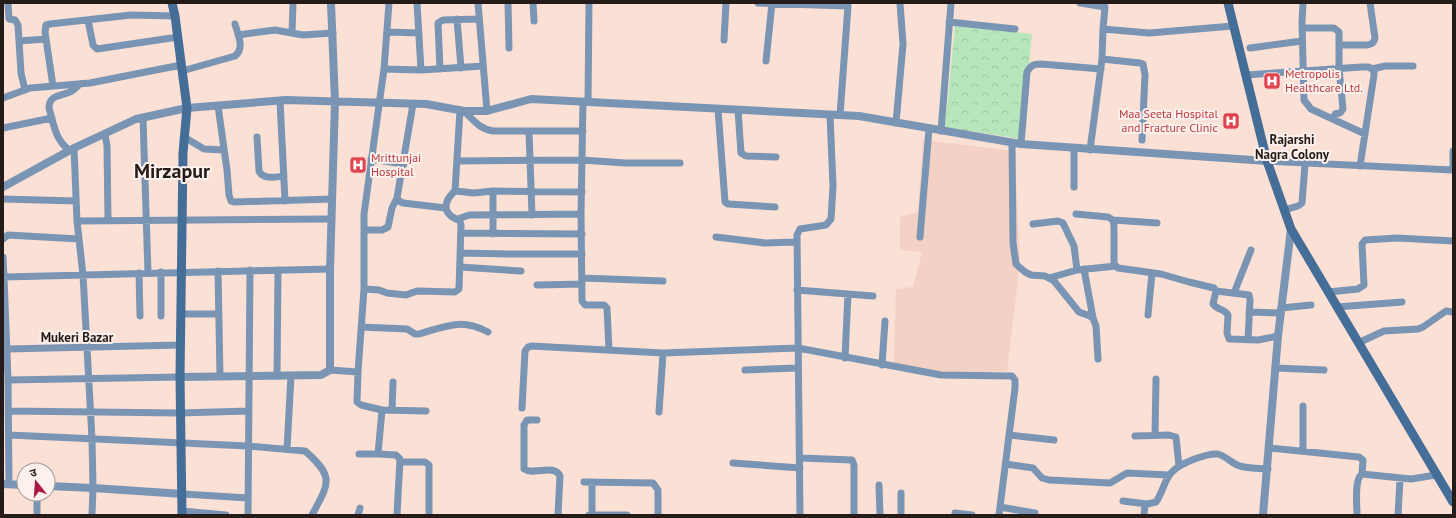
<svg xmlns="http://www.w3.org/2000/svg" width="1456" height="518" viewBox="0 0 1456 518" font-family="'PT Sans','Noto Sans Devanagari',sans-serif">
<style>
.built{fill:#f3d1c5}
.forest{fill:url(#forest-crowns)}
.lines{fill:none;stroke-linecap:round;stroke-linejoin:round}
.minor{stroke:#7995b3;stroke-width:7}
.tertiary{stroke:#7995b3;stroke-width:8}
.secondary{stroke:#446d98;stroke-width:9}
.labels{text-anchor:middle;stroke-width:4;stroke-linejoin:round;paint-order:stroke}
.health-label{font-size:12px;fill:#be3a42;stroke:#fcf1ed;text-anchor:start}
.neighbourhood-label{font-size:13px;font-weight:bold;fill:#251b18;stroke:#fcf1ed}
.town-label{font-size:20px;font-weight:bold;fill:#251b18;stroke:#fcf1ed}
</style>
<defs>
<pattern id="forest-crowns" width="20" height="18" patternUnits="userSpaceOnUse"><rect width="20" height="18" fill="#b7e6bb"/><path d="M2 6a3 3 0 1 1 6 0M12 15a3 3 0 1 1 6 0" fill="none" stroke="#9dc5a0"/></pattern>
</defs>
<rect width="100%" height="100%" fill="#fbe0d6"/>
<!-- built -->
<path class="built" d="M923 140 1015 151 1020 263 1007 371 949 374 894 363 896 289 913 287 922 252 900 250V217L918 212Z"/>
<!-- forest -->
<path class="forest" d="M955 26 1032 34 1022 139 945 127Z"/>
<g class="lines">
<!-- minor -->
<path class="minor" d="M8 3 9 19 15 20 18 25 21 73 25 90
M478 3 487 111
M508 3 509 48
M533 3 534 21
M758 3 848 6 840 115
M1080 3 1105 7 1103 29
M1303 3 1302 22 1304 100 1311 109 1365 134
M457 19 461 68
M88 20 93 45 97 49 178 37
M949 22 1015 29
M1302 28H1334L1339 32V68L1343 109 1340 113 1335 114 1334 119
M387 32 419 33
M292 33 293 3
M238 35 275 30 303 35 333 33
M724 40 726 3
M19 41 46 39
M1340 45H1367C1372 44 1374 43 1375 38L1370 3
M1250 48 1302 41
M1102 59 1140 63 1143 64 1145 75 1142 140
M766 61 772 3
M384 69 421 70 417 3
M440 69 438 23 443 20 479 19
M1372 69 1385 66H1413
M421 70 483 66
M182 71 235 56C245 48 238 35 235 24
M1246 75 1361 67H1369L1374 71V75L1360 166
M53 86 45 32 46 25 50 24 131 15 175 16
M3 98 30 88 90 83 181 65
M280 101 285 201
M583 102 581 214 582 301 585 305H604L607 308 609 350
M588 102 589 3
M413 104 397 198 399 201 403 203 446 208
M218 106 227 170 229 195 231 201 234 202 332 199
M718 109 725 202 728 204 775 207
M460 110 455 191 474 193 493 191 582 192
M738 110 741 153 746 156 776 157
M464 111C473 120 480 129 493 131H583
M143 118 148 273
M896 123 903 44 900 3
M3 128 52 118
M529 131 532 215
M941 131 951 3
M105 134 107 146 108 220
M184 137 204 149 224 150
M257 137 259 171C263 180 276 177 284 176
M1012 143 1013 243 1016 264 1025 272 1031 275 1045 276 1054 281 1079 312 1090 316 1093 318 1096 326 1098 359
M1021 144 1027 72C1031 65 1034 64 1041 64L1101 69
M74 148 77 221 83 275 92 439 93 488 92 515
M69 150C55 139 54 125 49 108 49 95 60 96 70 92 74 90 77 87 80 84
M1090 150 1102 59 1103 29 1149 33 1233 26
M371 159 404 164
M457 161 582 160 625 163H680
M1267 161 1453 170
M1453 170V151
M1074 187V148
M493 191V234
M3 199 76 201
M1284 210 1298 206 1302 203 1305 164
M1076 214 1108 217 1113 220 1114 226V264L1118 268 1161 274 1189 282 1214 288 1216 291 1213 304C1217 310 1225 309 1228 315L1227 333 1229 339 1258 340 1278 336
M458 219 469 215 581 214
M1113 220 1157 223
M77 221 331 219
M1033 224 1058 221 1063 223 1074 246 1077 270
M364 230H382L388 227 392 208 397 198
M461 233 582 234
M716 237 765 243 797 242
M920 237 929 129
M3 239 8 235 79 239
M461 253 509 254H582
M3 257 4 277
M460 267 521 271
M1084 269 1093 318
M218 271 220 376
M161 272V316
M139 273 140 316
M582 278 663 281
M1049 278 1077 270 1116 266
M537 285 582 284
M364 289 379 290 387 293 406 295 417 291 455 292 459 289 461 225 460 221C457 219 453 218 451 216 441 208 448 197 455 191
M797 290 873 296
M1216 291 1249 295 1250 300 1248 340
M1328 292 1358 289 1364 285 1362 244 1365 240 1397 238 1453 241
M1234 293 1251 250
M1337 307 1402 302
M1281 308 1311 305
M1249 312 1281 313
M181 314H219
M1148 315 1152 273
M361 327 407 329 415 334H419C447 326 461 318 488 332
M1358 343 1384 331 1418 329 1423 327 1446 311 1453 312
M7 349 181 345
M845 358 848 294
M882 365 885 321
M1275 368 1324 370
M330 370 358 372 357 402 361 405 382 410 378 454 396 455 400 459 397 515
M745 370 798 368
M358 372 364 289V214L384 69 389 3
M277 376 278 270
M8 380 180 377
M1303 406V451
M522 408 525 351 528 347 531 346 663 353 798 348 941 375 1012 376 1015 380V388L999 515
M382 410 426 411
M392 410 393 382
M8 411 180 413 248 411
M659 412 663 353
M537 420H527L524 425V469C534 476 554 463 560 476L558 515
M9 435 248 446 305 451C335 477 329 483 312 515
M1010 435 1054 440
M1155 435 1156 379
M1135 436 1169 435 1176 437 1179 466
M1269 448 1359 457 1363 460 1362 474
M287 449 291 376
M359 454H378
M800 458 852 460 854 465V515
M400 462H425L429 465V515
M733 463 800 468
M1006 464 1033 468 1042 478 1049 480 1110 483 1127 473 1169 475
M584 482 653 483 658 490V515
M9 484 8 380 4 277 330 269
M879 485 880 515
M37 494V515
M183 494 248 498
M1123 501 1147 504 1156 502C1163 492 1164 480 1172 472 1180 463 1207 453 1218 454 1225 456 1231 462 1237 465 1247 469 1258 468 1268 469
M1000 507 1035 513
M182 511 226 515
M955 513 972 515
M592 514V482
M248 515 250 270
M358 515 360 508
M589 515H627
M800 515 797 235 800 229 826 225 831 219 833 186 830 115
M901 515V493
M1144 515 1145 504
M1357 515C1357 505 1354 479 1362 474L1411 479 1436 475
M1398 515 1400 479"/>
<!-- tertiary -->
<path class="tertiary" d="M3 187 74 148 136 119 187 108 286 100 426 104 464 111H487L531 99 859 116 1021 144 1267 161
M180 377 321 375 330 370V269L335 102 331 3
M3 484 24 485
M48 486 93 488 183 494
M1263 515 1278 336 1291 229"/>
<!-- secondary -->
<path class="secondary" d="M172 3 175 16 187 108 183 153 180 377 182 515
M1228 3 1267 161 1291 229 1453 502"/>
</g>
<!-- icons -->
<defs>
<symbol id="hospital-square" viewBox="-11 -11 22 22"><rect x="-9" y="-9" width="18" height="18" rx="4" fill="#e0444e" stroke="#fcf1ed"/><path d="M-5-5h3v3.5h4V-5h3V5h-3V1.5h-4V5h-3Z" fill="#fff"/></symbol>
</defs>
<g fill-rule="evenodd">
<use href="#hospital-square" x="1262" y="71" width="20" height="20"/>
<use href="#hospital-square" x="1221" y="111" width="20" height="20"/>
<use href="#hospital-square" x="348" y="155" width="20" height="20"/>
</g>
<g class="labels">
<!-- health labels -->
<g class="health-label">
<text x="1285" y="78">Metropolis<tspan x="1285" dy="14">Healthcare Ltd.</tspan></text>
<text x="1218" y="118" text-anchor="end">Maa Seeta Hospital<tspan x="1218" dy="14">and Fracture Clinic</tspan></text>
<text x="371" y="162">Mrittunjai<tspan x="371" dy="14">Hospital</tspan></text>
</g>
<!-- neighbourhood labels -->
<g class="neighbourhood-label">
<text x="1292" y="144">Rajarshi<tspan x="1292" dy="15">Nagra Colony</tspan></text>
<text x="77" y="342">Mukeri Bazar</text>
</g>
<!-- town labels -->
<g class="town-label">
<text x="172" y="178">Mirzapur</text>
</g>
</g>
<!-- border -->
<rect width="1456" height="518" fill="none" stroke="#251b18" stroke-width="8"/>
<!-- north arrow -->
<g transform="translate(36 482) rotate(343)"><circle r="19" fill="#fcf1ed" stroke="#a69b98"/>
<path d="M0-3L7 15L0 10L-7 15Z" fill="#ab1643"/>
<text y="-6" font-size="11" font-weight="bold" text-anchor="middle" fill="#251b18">उ</text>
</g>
</svg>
